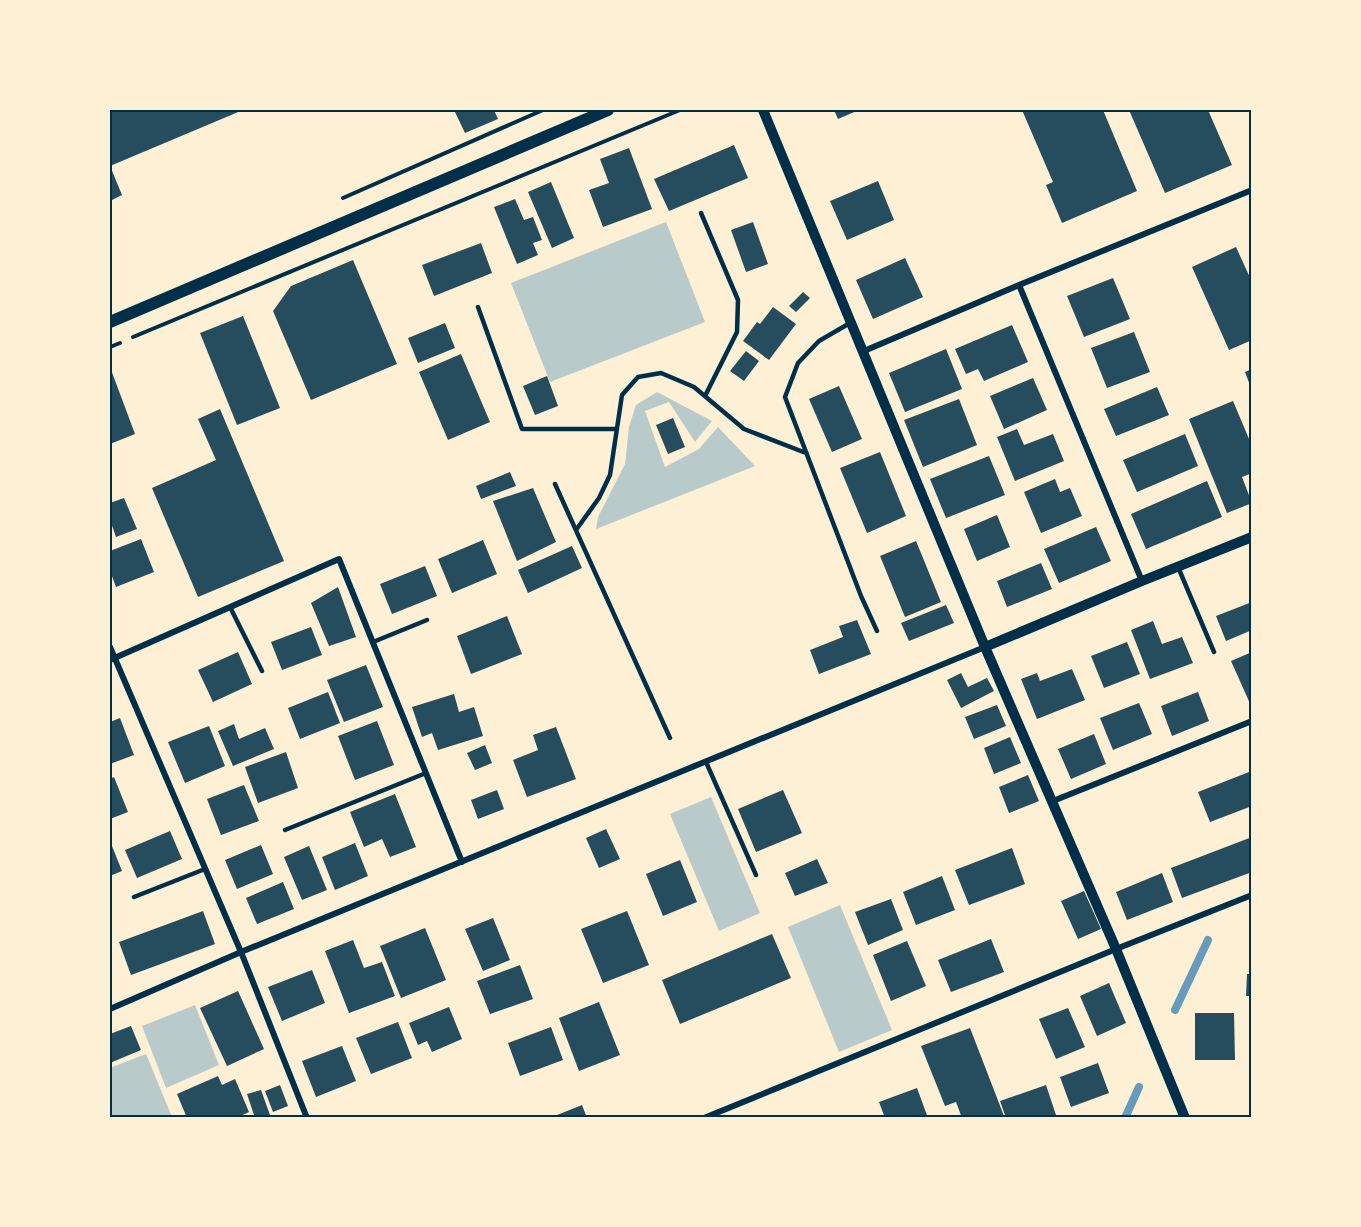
<svg xmlns="http://www.w3.org/2000/svg" width="1361" height="1227" viewBox="0 0 1361 1227" font-family="Lato,sans-serif">
<style>
.green{fill:#b9caca}
.lines{fill:none;stroke-linecap:round;stroke-linejoin:round}
.stream{stroke:#669bbc;stroke-width:8}
.building{fill:#264d5e}
.path{stroke:#003049;stroke-width:4}
.service{stroke:#003049;stroke-width:4.5}
.minor{stroke:#003049;stroke-width:6}
.tertiary{stroke:#003049;stroke-width:10}
.secondary{stroke:#003049;stroke-width:12}
.neatline{fill:none;stroke:#003049;stroke-width:2}
</style>
<rect width="100%" height="100%" fill="#fdf0d5"/>
<!-- green -->
<path class="green" d="M666 222 705 322 550 382 511 283Z
M657 392 712 421 695 442 669 402 645 411 665 467 699 449 718 427 755 466 596 529 598 517 625 464 629 427 636 405Z
M711 797 760 913 719 931 670 814Z
M840 905 892 1030 839 1052 788 927Z
M195 1005 219 1065 166 1088 142 1026Z
M146 1054 172 1117H110V1068Z"/>
<g class="lines">
<!-- stream -->
<path class="stream" d="M1175 1010 1208 940
M1125 1118 1139 1087"/>
</g>
<!-- building -->
<path class="building" d="M110 110H243L110 166 122 195 110 201Z
M454 110H494L498 119 465 133Z
M834 110H859L838 119Z
M1022 110H1103L1137 191 1062 223 1046 185 1053 182Z
M1129 110H1191L1193 112 1199 110H1208L1232 165 1165 193Z
M734 145 748 178 669 211 654 179Z
M629 148 652 209 603 227 589 190 609 183 600 159Z
M878 181 894 220 847 240 830 201Z
M551 182 574 238 552 248 528 192Z
M515 199 524 220 533 217 542 240 533 243 538 255 517 264 494 207Z
M753 222 768 264 746 272 731 230Z
M481 243 492 273 434 296 422 265Z
M1236 247 1252 282V340L1229 350 1192 267Z
M905 258 923 297 873 319 856 280Z
M353 260 397 364 311 400 273 311 291 286Z
M1113 278 1130 319 1084 337 1067 296Z
M803 292 810 298 796 312 789 306Z
M773 307 796 324 769 360 743 341 757 322 760 324Z
M243 316 280 408 237 425 200 333Z
M445 323 455 348 418 363 408 338Z
M1012 325 1028 362 984 381 978 369 966 374 955 349Z
M1134 332 1150 372 1107 388 1091 348Z
M946 349 962 389 905 412 889 373Z
M746 351 759 361 744 381 730 371Z
M461 354 490 422 448 440 419 372Z
M110 367 135 434 110 444Z
M1252 369V388H1251L1245 372Z
M547 376 558 406 535 415 523 386Z
M1033 378 1047 410 1004 429 990 396Z
M839 386 862 439 832 452 809 399Z
M1157 387 1169 415 1116 436 1104 409Z
M959 399 977 445 923 467 904 420Z
M1233 401 1252 446V473L1242 477 1252 503 1227 513 1189 419Z
M220 409 284 561 198 597 152 488 216 460 198 419Z
M673 418 685 447 668 454 656 425Z
M1017 429 1024 445 1053 434 1064 461 1015 481 997 437Z
M1185 434 1198 466 1137 492 1123 460Z
M880 452 906 516 867 533 840 468Z
M989 456 1005 495 946 518 930 479Z
M510 472 516 486 481 499 476 486Z
M1055 479 1060 492 1070 488 1082 516 1041 533 1024 492Z
M1207 481 1222 517 1146 549 1131 514Z
M533 488 556 542 517 561 493 501Z
M124 498 137 529 116 537 110 520V503Z
M997 515 1010 547 977 561 964 529Z
M1096 527 1111 561 1059 583 1044 549Z
M141 539 154 572 116 587 110 571V551Z
M483 540 497 574 452 593 438 559Z
M916 541 941 602 905 617 880 556Z
M572 546 582 568 528 593 518 570Z
M1041 563 1052 589 1007 607 997 581Z
M425 566 437 596 392 614 380 584Z
M338 587 356 637 329 646 311 603Z
M1252 602V630L1226 641 1216 616Z
M946 605 954 623 909 641 901 623Z
M507 616 522 654 471 674 457 636Z
M857 620 871 654 819 674 810 650 843 637 839 626Z
M1153 621 1162 644 1182 637 1193 663 1150 679 1131 630Z
M311 627 322 655 282 670 271 642Z
M1127 642 1140 674 1104 688 1091 656Z
M238 652 252 684 213 702 198 670Z
M1252 652V708L1231 661Z
M366 665 383 707 344 722 327 680Z
M1072 669 1085 700 1037 719 1021 679 1037 673 1040 681Z
M961 673 968 687 987 678 994 691 961 708 947 680Z
M328 692 340 723 300 739 288 708Z
M1198 692 1209 721 1172 736 1161 706Z
M454 694 459 712 474 707 483 736 438 750 432 733 422 737 412 707Z
M1139 703 1152 734 1113 750 1100 718Z
M997 705 1006 726 974 739 965 717Z
M120 718 134 755 110 764V722Z
M377 721 394 765 355 780 338 736Z
M234 724 239 739 265 728 274 749 233 766 218 731Z
M209 726 225 766 185 783 168 742Z
M556 727 576 779 527 797 513 760 538 750 533 735Z
M1094 734 1106 764 1071 779 1058 749Z
M1010 737 1021 763 994 774 984 748Z
M485 745 492 763 475 770 467 753Z
M286 752 298 788 258 803 245 767Z
M1249 772 1252 779V806L1210 822 1198 792Z
M1028 775 1039 801 1009 813 999 787Z
M114 777 128 812 110 819V779Z
M244 785 259 821 221 835 207 799Z
M497 790 504 809 478 819 471 800Z
M783 790 802 833 756 852 738 809Z
M395 794 416 847 390 857 382 839 364 847 350 812Z
M606 829 620 859 599 868 586 838Z
M170 831 182 859 137 878 125 850Z
M1252 837V872L1182 898 1171 868Z
M110 841 122 871 110 876Z
M355 843 368 876 335 890 322 857Z
M261 845 273 874 237 889 225 860Z
M309 846 327 890 302 900 284 857Z
M1012 848 1025 884 969 905 955 870Z
M817 859 828 883 795 896 785 873Z
M680 860 697 902 663 916 646 874Z
M1162 873 1173 902 1127 920 1116 892Z
M942 876 955 910 916 925 903 892Z
M283 882 294 909 257 924 246 898Z
M1084 891 1101 929 1078 939 1061 901Z
M891 899 903 930 868 945 855 912Z
M203 911 215 944 131 975 119 942Z
M627 911 649 965 603 983 581 929Z
M493 918 510 960 483 971 465 929Z
M425 928 446 980 401 998 380 946Z
M772 934 791 978 680 1024 662 980Z
M991 939 1004 972 951 992 938 960Z
M353 940 364 968 382 962 395 996 349 1013 325 951Z
M907 941 926 986 891 1001 873 955Z
M520 965 533 999 490 1014 477 981Z
M312 970 325 1003 282 1021 268 987Z
M1247 974H1252V996H1246Z
M1109 983 1126 1023 1097 1036 1080 996Z
M238 991 264 1049 227 1066 200 1008Z
M599 1002 620 1055 579 1071 559 1018Z
M449 1007 462 1039 432 1052 427 1041 418 1045 409 1023Z
M1068 1008 1085 1047 1056 1059 1039 1019Z
M1195 1013H1234L1235 1060H1195Z
M398 1022 412 1058 371 1074 356 1038Z
M131 1026 141 1050 110 1063V1034Z
M551 1027 563 1060 520 1076 508 1043Z
M970 1028 1004 1116 1000 1118H962L956 1102 945 1106 921 1046Z
M342 1046 356 1081 316 1097 302 1061Z
M1098 1063 1109 1093 1071 1107 1060 1077Z
M218 1076 222 1085 235 1079 249 1112 236 1118H187L177 1094Z
M280 1085 288 1106 273 1112 265 1091Z
M1046 1085 1057 1118H1006L1000 1101Z
M917 1088 928 1118H885L879 1102Z
M261 1090 270 1115 263 1118H255L247 1094Z
M582 1105 587 1118H552V1117Z"/>
<g class="lines">
<!-- path -->
<path class="path" d="M343 198 543 110
M133 337 680 110
M110 347 120 343"/>
<!-- service -->
<path class="service" d="M701 213 738 300 737 332 705 396
M478 307 522 429H617
M850 323 819 341 798 363 785 397 861 596 877 631
M555 484 670 738
M576 530 599 498 610 475 622 395 638 377 661 373 694 387 744 429 806 453
M1178 567 1214 652
M230 607 262 671
M373 642 427 620
M706 762 756 875
M285 830 426 773
M134 897 205 869"/>
<!-- minor -->
<path class="minor" d="M1019 285 1142 581
M864 351 1019 285 1252 190
M110 647 241 952 307 1118
M110 660 339 559 462 862
M1053 801 1252 721
M110 1009 241 952 985 647
M704 1118 1116 949 1252 895"/>
<!-- tertiary -->
<path class="tertiary" d="M763 110 985 647 1116 949 1185 1118
M985 647 1142 581 1252 537"/>
<!-- secondary -->
<path class="secondary" d="M110 322 608 110"/>
</g>
<!-- border -->
<rect width="1361" height="1227" fill="none" stroke="#fdf0d5" stroke-width="222"/>
<rect x="111" y="111" width="1139" height="1005" class="neatline"/>
</svg>
